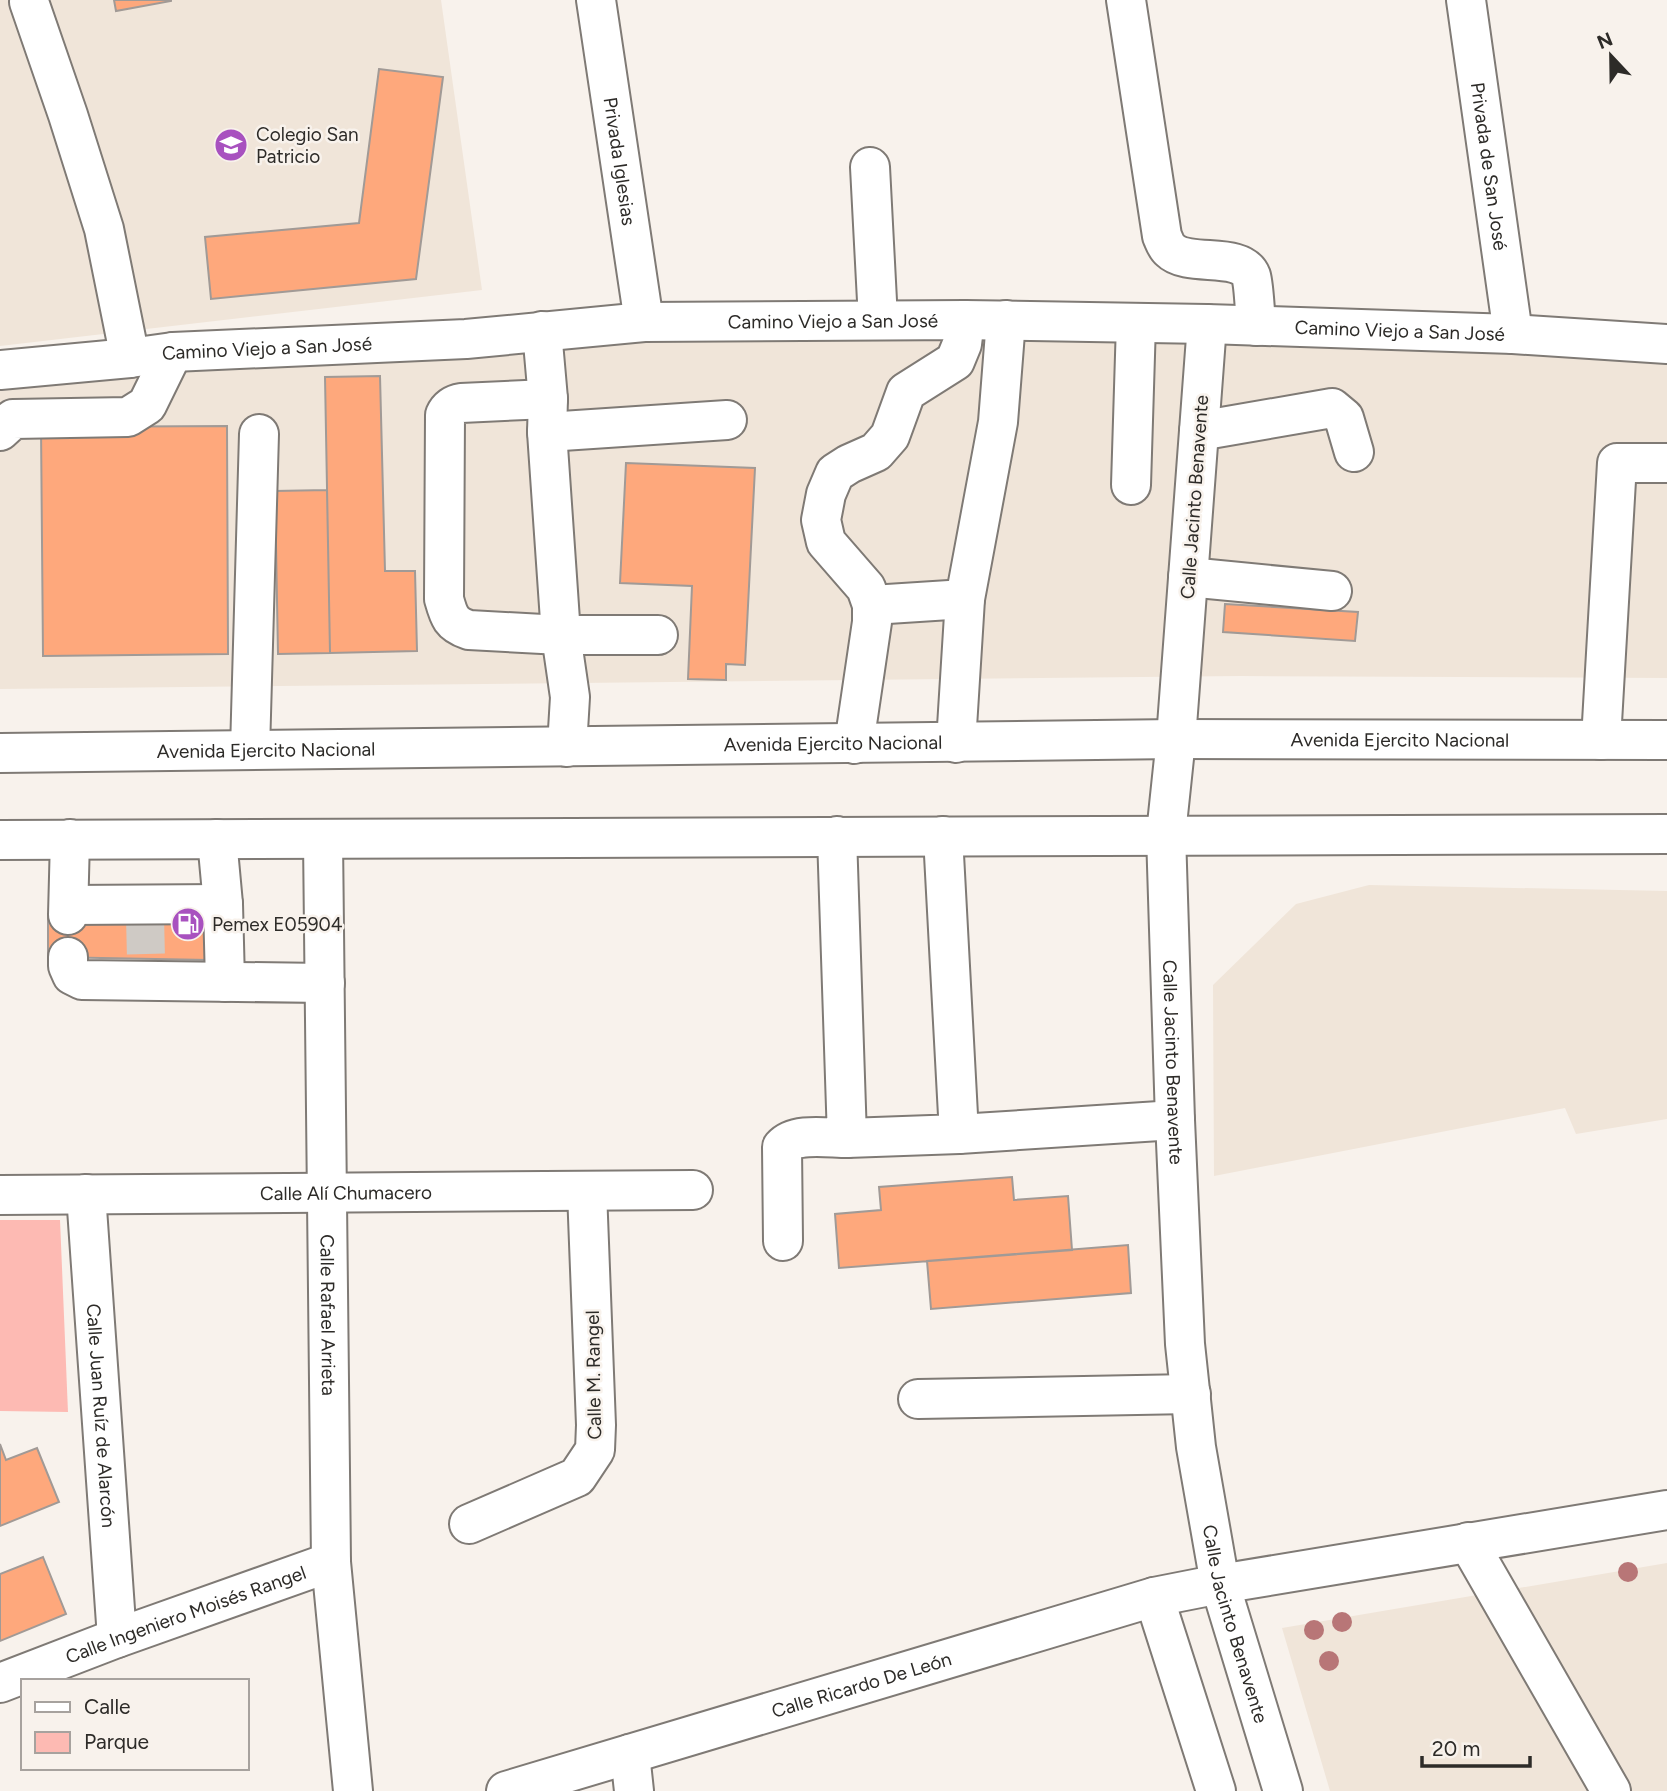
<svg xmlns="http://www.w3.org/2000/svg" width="1667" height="1791" viewBox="0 0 1667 1791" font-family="Figtree,sans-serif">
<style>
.built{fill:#f0e5d9}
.green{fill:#fdbab3}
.building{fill:#fea87c;stroke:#a19a96;stroke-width:2}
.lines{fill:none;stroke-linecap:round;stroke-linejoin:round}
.minor-tunnel{stroke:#cfcac5;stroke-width:38;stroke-dasharray:38 19;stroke-linecap:butt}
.minor-casing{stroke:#7f7a75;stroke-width:42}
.major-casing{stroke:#7f7a75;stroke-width:42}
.minor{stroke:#fff;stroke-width:38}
.major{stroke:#fff;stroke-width:38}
.tree{fill:#b87677}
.labels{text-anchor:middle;stroke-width:5;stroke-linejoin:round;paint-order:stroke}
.poi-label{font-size:19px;fill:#2d2b28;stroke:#f8f2ec;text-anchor:start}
.street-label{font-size:19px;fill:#2d2b28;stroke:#f8f2ec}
</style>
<rect width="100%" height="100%" fill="#f8f2ec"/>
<!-- built -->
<path class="built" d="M0 0H441L482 290 0 346Z
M833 324 1667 360V678L1241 676 0 689V368Z
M1369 885 1667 891V1119L1576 1134 1565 1108 1214 1176 1213 985 1296 904Z
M1667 1563V1791H1330L1282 1628Z"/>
<!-- green -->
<path class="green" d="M0 1220H60L68 1412 0 1411Z"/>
<!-- building -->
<path class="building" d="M114 0H171V1L116 11Z
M379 69 443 77 416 279 211 299 205 237 359 223Z
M380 376 385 571H415L417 651 330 653 325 377Z
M227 426 228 654 43 656 41 427Z
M626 463 755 468 745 665 726 664V680L688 679 692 586 620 583Z
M327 490 330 653 278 654 275 491Z
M1225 604 1358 612 1355 641 1223 632Z
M48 914 210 917 209 960 48 957Z
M1012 1177 1014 1200 1068 1196 1072 1250 839 1268 835 1214 881 1210 879 1187Z
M1128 1245 1131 1293 931 1309 927 1261Z
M0 1444 6 1460 37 1448 59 1502 0 1526Z
M43 1557 66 1614 0 1641V1574Z"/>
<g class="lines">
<!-- minor-tunnel -->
<path class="minor-tunnel" d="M145 916 146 959"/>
<defs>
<g id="minor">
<path id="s1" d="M596 0 644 322"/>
<path d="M1126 0 1162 236C1164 240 1166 247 1170 250 1188 268 1241 251 1251 276 1254 285 1255 314 1256 326"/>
<path id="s2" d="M1466 0 1513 334"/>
<path d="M29 2 68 115 104 229 130 358"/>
<path d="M870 167 878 320"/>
<path id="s3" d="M1207 324 1176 739 1166 834 1175 1120 1185 1344 1196 1447 1220 1584 1283 1791"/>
<path d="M542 331 548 399 547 432 561 635 570 697 567 747"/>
<path id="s4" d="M0 370 130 358 173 352 466 339 644 322 965 320 1207 324 1513 334 1667 344"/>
<path d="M548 399 461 403C454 404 448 408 445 415L444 599C449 617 451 624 469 630L561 635H658"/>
<path d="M0 431 13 419 128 417 147 405 173 352"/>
<path d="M1199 431 1332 408 1344 418 1354 452"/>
<path d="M547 432 727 420"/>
<path d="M1131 485 1136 323"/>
<path d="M1188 577 1332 591"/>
<path d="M872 605 965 599"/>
<path d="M1601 740 1617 463H1667"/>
<path d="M956 743 965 599 998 422 1006 320"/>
<path d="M854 744 872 622V605L866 588 826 542 821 520 826 494 835 473 849 464 876 452 890 436 906 392 955 361 962 344 965 320"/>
<path d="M250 750 259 434"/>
<path d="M217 839 223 904 225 982"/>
<path id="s5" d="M323 839 331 1562 353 1791"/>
<path d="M69 905 223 904"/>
<path d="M68 915 70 839"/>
<path d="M68 957V966L72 975 82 980 325 983"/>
<path d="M959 1134 1175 1120"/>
<path d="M847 1138 959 1134 943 836"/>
<path id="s6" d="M86 1194 117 1638"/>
<path id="s7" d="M0 1195 693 1190"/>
<path d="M783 1241 782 1147C795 1132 828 1138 847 1138L837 836"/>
<path d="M918 1399 1191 1394"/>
<path d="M469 1524 577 1477 595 1450 596 1425 587 1191"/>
<path d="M1468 1542 1611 1791"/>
<path d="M1154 1597 1216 1791"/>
<path id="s8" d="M0 1683 117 1638 331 1562"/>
<path d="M630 1754 634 1791"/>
<path id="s9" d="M506 1791 1154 1597 1220 1584 1667 1510"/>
</g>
<g id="major">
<path id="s10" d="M0 753 1176 739 1667 740"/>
<path d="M0 840 1667 834"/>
</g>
</defs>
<!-- minor casing -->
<use href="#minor" class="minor-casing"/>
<!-- major casing -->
<use href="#major" class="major-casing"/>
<!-- minor -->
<use href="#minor" class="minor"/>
<!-- major -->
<use href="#major" class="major"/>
</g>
<!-- trees -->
<g class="tree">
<circle cx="1628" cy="1572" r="10"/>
<circle cx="1342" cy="1622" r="10"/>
<circle cx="1314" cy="1630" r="10"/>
<circle cx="1329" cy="1661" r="10"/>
</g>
<!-- icons -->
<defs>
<symbol id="school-disc" viewBox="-11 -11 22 22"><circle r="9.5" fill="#a851bf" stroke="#f8f2ec"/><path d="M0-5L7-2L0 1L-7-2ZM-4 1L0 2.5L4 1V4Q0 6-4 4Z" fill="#fff"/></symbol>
<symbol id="fuel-disc" viewBox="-11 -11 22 22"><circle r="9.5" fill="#a851bf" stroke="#f8f2ec"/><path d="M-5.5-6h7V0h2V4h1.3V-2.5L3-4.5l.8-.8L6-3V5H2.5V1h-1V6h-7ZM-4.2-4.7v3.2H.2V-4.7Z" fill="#fff"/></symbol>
</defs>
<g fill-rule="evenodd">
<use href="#school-disc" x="212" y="126" width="38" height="38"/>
<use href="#fuel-disc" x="169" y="905" width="38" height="38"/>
</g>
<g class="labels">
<!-- poi labels -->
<g class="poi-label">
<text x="256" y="141">Colegio San<tspan x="256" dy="22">Patricio</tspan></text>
<text x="212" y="931">Pemex E05904</text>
</g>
<!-- street labels -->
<g class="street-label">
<text dy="7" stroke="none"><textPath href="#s1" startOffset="163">Privada Iglesias</textPath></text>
<text dy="7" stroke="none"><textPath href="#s2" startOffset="168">Privada de San José</textPath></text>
<text dy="7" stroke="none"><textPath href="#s4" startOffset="835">Camino Viejo a San José</textPath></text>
<text dy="7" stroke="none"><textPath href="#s4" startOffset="1402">Camino Viejo a San José</textPath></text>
<text dy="7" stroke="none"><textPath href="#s4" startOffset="268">Camino Viejo a San José</textPath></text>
<text transform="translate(1194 497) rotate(-86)" y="7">Calle Jacinto Benavente</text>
<text dy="7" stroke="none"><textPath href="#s10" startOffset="1400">Avenida Ejercito Nacional</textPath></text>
<text dy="7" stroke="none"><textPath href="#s10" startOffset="833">Avenida Ejercito Nacional</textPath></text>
<text dy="7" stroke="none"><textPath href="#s10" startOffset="266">Avenida Ejercito Nacional</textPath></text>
<text dy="7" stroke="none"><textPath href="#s3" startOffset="740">Calle Jacinto Benavente</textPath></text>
<text dy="7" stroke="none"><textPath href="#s7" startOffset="346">Calle Alí Chumacero</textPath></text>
<text dy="7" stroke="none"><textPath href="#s5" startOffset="476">Calle Rafael Arrieta</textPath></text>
<text transform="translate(593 1375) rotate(-91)" y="7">Calle M. Rangel</text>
<text dy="7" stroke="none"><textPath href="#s6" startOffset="222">Calle Juan Ruíz de Alarcón</textPath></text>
<text dy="7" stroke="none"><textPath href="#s8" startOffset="198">Calle Ingeniero Moisés Rangel</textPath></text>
<text dy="7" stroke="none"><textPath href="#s3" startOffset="1307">Calle Jacinto Benavente</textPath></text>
<text dy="7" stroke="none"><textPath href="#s9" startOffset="371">Calle Ricardo De León</textPath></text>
</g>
</g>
<!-- legend -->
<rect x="21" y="1679" width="228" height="91" fill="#f8f2ec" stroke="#a7a29e" stroke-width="2"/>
<rect x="35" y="1702" width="35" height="10" fill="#ffffff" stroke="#a7a29e" stroke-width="2"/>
<text x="84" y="1714" font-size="21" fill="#2d2b28">Calle</text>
<rect x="35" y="1732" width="35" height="21" fill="#fdbab3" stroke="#a7a29e" stroke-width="2"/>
<text x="84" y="1749" font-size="21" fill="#2d2b28">Parque</text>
<!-- north arrow -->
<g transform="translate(1611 56) rotate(338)" stroke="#f8f2ec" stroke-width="5" paint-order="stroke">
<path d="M0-5L12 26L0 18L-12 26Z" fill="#2d2b28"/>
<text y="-10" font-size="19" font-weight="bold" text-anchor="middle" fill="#2d2b28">N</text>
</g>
<!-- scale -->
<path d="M1422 1756v10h108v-10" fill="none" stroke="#2d2b28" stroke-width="3.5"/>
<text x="1432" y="1756" font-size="21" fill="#2d2b28" stroke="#f8f2ec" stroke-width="5" paint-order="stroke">20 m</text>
</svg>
